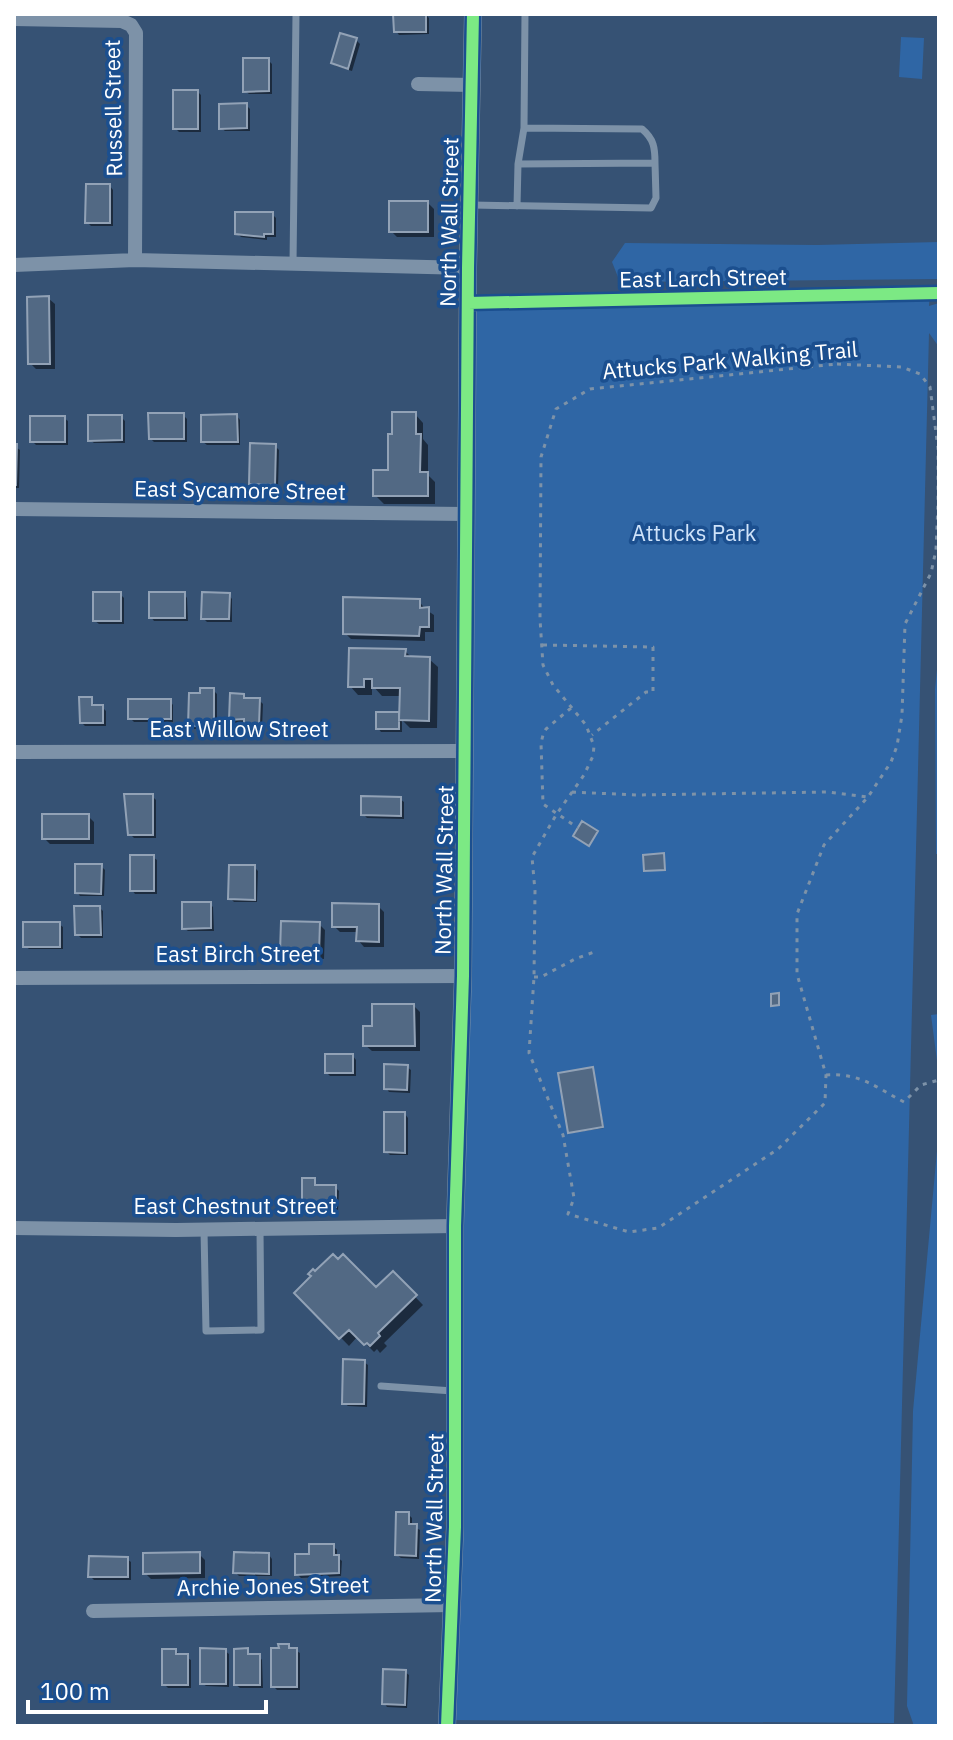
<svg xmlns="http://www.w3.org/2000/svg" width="953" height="1740" viewBox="0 0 953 1740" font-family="'IBM Plex Sans',sans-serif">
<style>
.green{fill:#2f66a5}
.shadow{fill:#0007}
.building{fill:#526984;stroke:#92a2b6;stroke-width:2}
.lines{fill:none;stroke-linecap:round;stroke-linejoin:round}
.path{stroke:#7d92a8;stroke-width:3;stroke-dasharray:4 6;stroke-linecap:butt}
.service{stroke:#7d92a8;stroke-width:7}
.minor{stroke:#7d92a8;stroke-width:14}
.tertiary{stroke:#7d92a8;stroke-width:18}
.cycleway-casing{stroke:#1b4f8f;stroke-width:17}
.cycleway{stroke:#7ce984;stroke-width:12}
.labels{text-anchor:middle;stroke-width:7;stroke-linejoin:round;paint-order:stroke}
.street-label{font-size:22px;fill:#fff;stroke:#1b4f8f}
.park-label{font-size:22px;fill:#cfe3fa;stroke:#1b4f8f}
</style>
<rect width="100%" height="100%" fill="#365274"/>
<!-- green -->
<path class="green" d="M901 37 924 38 922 79 899 77Z
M939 242V279L620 282 612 262 625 243 817 245Z
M930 293 929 306 939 303V347L929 333 894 1723 448 1720 468 303Z
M939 650V854H936L935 689Z
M939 1014V1076L931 1015Z
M939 1129V1726H914L907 1706 913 1411Z"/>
<!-- shadow -->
<path class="shadow" d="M425 14 429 18V34L399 35 396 31Z
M356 40 360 44 352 71 336 66 333 63Z
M268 60 272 64V94H249L245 91Z
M198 92 201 95V132H179L175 128Z
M246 105 250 109V131H225L221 128Z
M110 186 113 190V226H91L87 222Z
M428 203 434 209V237H397L391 231Z
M272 214 276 218V237H267V240L241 237 237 233Z
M48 298 55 304V369H36L30 363Z
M415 414 423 423V439L428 445V475L435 482V504H384L375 495 390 472Z
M183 415 187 419V442H154L151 439Z
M237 416 240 420V445H207L203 442Z
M121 417 125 421V443H94L90 440Z
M64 418 68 421V445H36L32 441Z
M14 446 20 450 19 488H14Z
M275 446 279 450 278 487H254L251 483Z
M120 594 124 598V624H99L95 621Z
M184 594 187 598 188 621H154L151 617Z
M229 595 232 599V622H207L203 618Z
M419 601 425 609 434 615V632H425V641L351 639 345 633Z
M405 651 413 659H429L438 667 437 728H410L402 720V732H381L378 728 398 714 401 717 402 696H382L372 685V695H358L350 686Z
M213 690 217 694V729H194L190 725 202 695Z
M243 696 247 700H259L263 704 262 728H250L246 722 235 723 231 719Z
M91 699 95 707H102L106 711V726H85L82 723Z
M170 701 173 705V722H134L130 718Z
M152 796 156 800V838H134L130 834Z
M400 799 404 802V819L367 818 363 814Z
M88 816 94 822V844H50L44 838Z
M153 857 157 860V894H135L132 890Z
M101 866 105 870 104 896H80L77 892Z
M254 867 258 871 257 902H234L230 898Z
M210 904 213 907 214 931H188L184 928Z
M378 906 384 912V947H364L358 940 359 932H340L334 926Z
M100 908 103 911V938H81L77 934Z
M59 924 63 927V949H29L25 946Z
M319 924 325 930 324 959 288 958 282 952Z
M414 1006 420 1012V1051H372L365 1045 374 1028Z
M353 1056 356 1060V1076H330L326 1072Z
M407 1067 411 1070 410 1093 389 1092 386 1088Z
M593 1069 604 1128 571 1133 570 1132Z
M405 1114 408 1118V1155H390L386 1151Z
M314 1180 318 1187H335L339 1191 338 1210H308L304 1206Z
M393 1274 423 1305 384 1343 387 1346 380 1353 377 1349 374 1352 358 1336 349 1346 297 1293 376 1290Z
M364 1362 368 1365 367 1407 348 1406 344 1403Z
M408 1514 412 1518V1526L420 1530 419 1559 401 1558 397 1555Z
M333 1546 337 1550V1557L342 1561 341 1576 301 1578 297 1574 311 1556Z
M199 1554 205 1560V1578L151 1579 145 1573Z
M269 1555 272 1559V1576H239L235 1572Z
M127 1559 131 1562V1580H94L90 1576Z
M288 1646 300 1653V1690H277L273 1686Z
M247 1650 250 1656H259L262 1660 263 1688H240L236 1685Z
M175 1651 191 1660V1688H168L164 1684Z
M225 1651 229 1654V1687L206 1686 202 1683Z
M405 1672 409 1675 407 1708 387 1707 384 1703Z"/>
<!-- building -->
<path class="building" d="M393 14H426V32H394Z
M340 33 357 38 348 69 331 63Z
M243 58H269V91L243 92Z
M173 90H198V129H173Z
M247 103V128L219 129V104Z
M86 184H110V223H85Z
M389 201H428V232H389Z
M235 212H273V234H264V237L235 234Z
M49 296 50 364H28L27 297Z
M392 412H416V434H421L420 472H428V496H373V470H388V434H392Z
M148 413H184V439H149Z
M237 414 238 442H201V415Z
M88 415H122V440L88 441Z
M30 416H65V442H30Z
M250 443 276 444 275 485 249 484Z
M14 444H17L16 485H14Z
M93 592H121V621H93Z
M149 592H185V618H149Z
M202 592 230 593 229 619H201Z
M343 597 420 599V608L429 607V627H420L419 636 343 634Z
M349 648 406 649 405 656 430 657 429 721 399 720 400 688H372V679H364V687H348Z
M200 688H214V726H188L189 693H200Z
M230 693 244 694V698H260L259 725H244V719L229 720Z
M79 697H92V705H103V723H80Z
M128 699H171V719H128Z
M376 712H399V729H376Z
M124 794H153V835H128Z
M361 796 401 797V816L361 815Z
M42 814H89V839H42Z
M582 821 598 831 589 846 573 836Z
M664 853 665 870 644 871 643 855Z
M130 855H154V891H130Z
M75 864H102L101 894 75 893Z
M229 865H255V900L228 899Z
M182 902H211V928L182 929Z
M332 903 379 904V942L356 941 357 927H332Z
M74 906H100L101 935H75Z
M281 921 320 922 319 954 280 953Z
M23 922H60V947H23Z
M779 993V1005L771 1006V994Z
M372 1004H414L415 1046H363V1026H372Z
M325 1054H353V1073H325Z
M384 1064 408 1065 407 1090 384 1089Z
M593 1067 603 1127 568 1133 558 1073Z
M384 1112H405V1153L384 1152Z
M302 1178H315V1185H336V1207H302Z
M333 1254 338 1259 343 1254 376 1287 393 1271 417 1295 378 1333 380 1336 370 1346 367 1343 364 1345 349 1330 339 1339 294 1293 311 1276 308 1274 313 1269 315 1271Z
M343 1359 365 1360 364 1404H342Z
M396 1512H409V1524H417L416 1556 395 1555Z
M309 1544H334V1555H339V1573L295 1575V1554H309Z
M200 1552V1573L143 1574V1553Z
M234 1552 269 1553V1574L233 1573Z
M89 1556 128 1557V1577H88Z
M278 1644H289V1648H297V1687H271V1648H279Z
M200 1648 226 1649V1684H200Z
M248 1648V1654H260V1685H234V1649Z
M162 1649H176V1654H188V1685H162Z
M383 1669 406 1670 405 1705 382 1704Z"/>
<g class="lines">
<!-- path -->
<path class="path" d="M837 364 902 367 920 374 930 387 938 448V503L936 550 931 573 905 624 902 715 897 746 891 762 868 797 824 845 797 914V974L826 1075 825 1103 778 1149 658 1228 629 1232 568 1214 574 1198 563 1135 529 1053 534 977 535 891 532 857 556 815 584 775 593 756 594 746 586 725 553 685 543 665 540 619 541 457 556 409 590 389Z
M543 645 653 647V692H646L592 735
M571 708 546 729 543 735 541 743 543 804 578 828
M572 792 636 795 828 792 868 797
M534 977H541L575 959 594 952
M826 1075C861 1073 875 1087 904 1102L921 1085 939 1080"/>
<!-- service -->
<path class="service" d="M525 14 524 128 642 129C654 139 655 148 655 163
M518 164 524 128
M472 205 651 208 656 198 655 163 518 164 517 206
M293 264 296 14
M204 1230 206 1331 261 1330 260 1230
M381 1386 453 1391"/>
<!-- minor -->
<path class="minor" d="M14 19 122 21 131 25 136 33 135 260
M418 84 472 85
M14 265 135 260 468 268
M468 303 939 293
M14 509 465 514
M14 752 465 751
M14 978 463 976
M14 1228 176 1230 455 1226
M93 1611 453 1605"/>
<!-- tertiary -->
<path class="tertiary" d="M447 1726 455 1527V1226L463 976 468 268 473 14"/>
<defs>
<path id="cycleway" d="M468 303 939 293
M447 1726 455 1527V1226L463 976 468 268 473 14"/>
</defs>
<!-- cycleway casing -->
<use href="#cycleway" class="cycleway-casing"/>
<!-- cycleway -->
<use href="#cycleway" class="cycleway"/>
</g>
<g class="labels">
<!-- street labels -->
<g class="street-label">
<text transform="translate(113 108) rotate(-91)" y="8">Russell Street</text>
<text transform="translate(449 222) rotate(-89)" y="8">North Wall Street</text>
<text transform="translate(703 278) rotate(-1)" y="8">East Larch Street</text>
<text transform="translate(730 360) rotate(-5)" y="8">Attucks Park Walking Trail</text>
<text transform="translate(240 490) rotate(1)" y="8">East Sycamore Street</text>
<text x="239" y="737">East Willow Street</text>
<text transform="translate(444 870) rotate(-89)" y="8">North Wall Street</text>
<text x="238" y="962">East Birch Street</text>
<text x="235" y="1214">East Chestnut Street</text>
<text transform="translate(434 1518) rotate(-89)" y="8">North Wall Street</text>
<text transform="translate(273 1586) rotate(-1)" y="8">Archie Jones Street</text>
</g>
<!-- park labels -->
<g class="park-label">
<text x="694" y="541">Attucks Park</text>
</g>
</g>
<!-- border -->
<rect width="953" height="1740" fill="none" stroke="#ffffff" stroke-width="32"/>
<!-- scale -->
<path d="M28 1700v12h238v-12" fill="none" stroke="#ffffff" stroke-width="4"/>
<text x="40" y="1700" font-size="24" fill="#ffffff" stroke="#1b4f8f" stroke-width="6" paint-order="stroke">100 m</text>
</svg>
